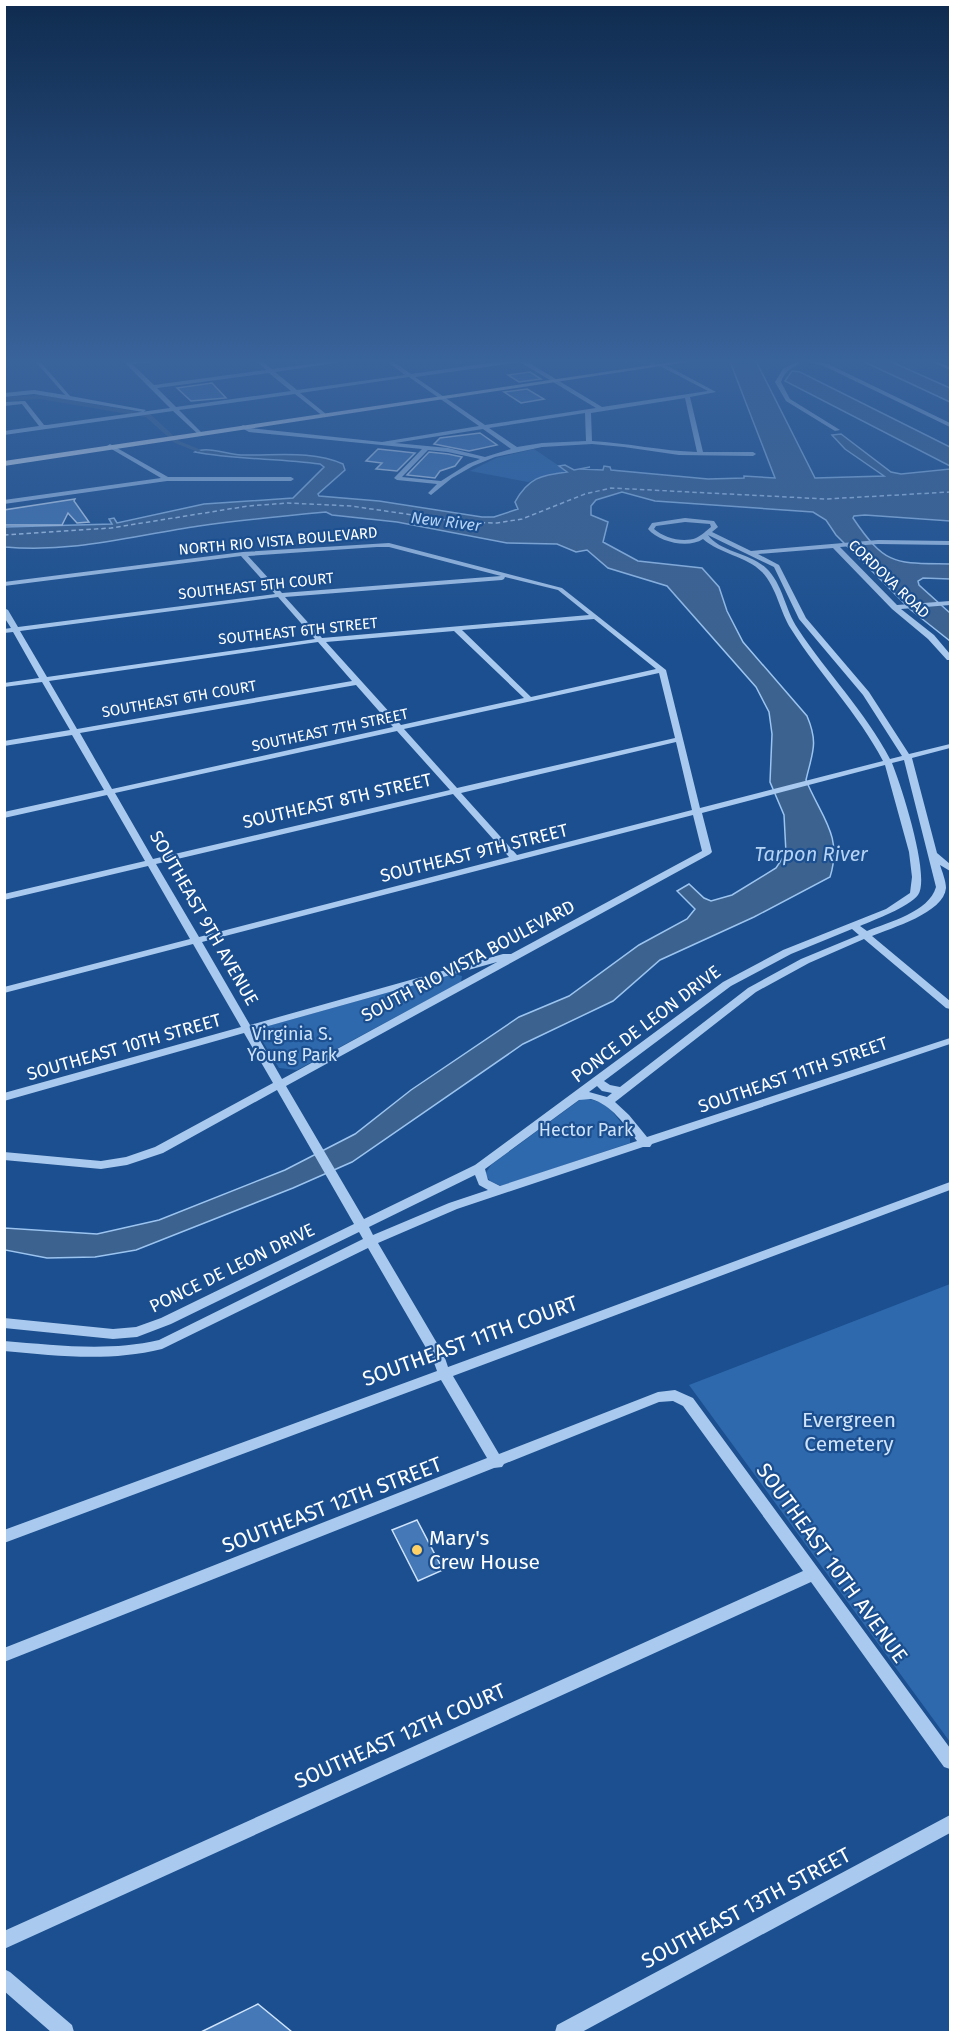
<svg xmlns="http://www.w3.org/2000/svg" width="955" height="2037" viewBox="0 0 955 2037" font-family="'Fira Sans',sans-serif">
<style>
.green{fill:#2e69ad}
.water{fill:#3c6290;stroke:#9cc4f0;stroke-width:1.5}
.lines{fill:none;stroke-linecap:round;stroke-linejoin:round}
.canal{fill:#3c6290;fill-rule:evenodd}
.ferry{stroke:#b5d3f5;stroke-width:1.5;stroke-dasharray:4.5 3;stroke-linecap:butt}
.building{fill:#4478b7;stroke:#cfe3fa;stroke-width:1.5}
.minor{fill:#a9c9ee;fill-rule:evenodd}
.major{fill:#f0f6ff;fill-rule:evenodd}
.poi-dot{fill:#ffd166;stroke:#1b4f8f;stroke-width:2}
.labels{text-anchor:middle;stroke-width:4.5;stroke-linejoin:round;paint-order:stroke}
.far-street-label{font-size:15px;fill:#fff;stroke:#1b4f8f}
.far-water-label{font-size:16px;font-style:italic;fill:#b5d3f5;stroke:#1b4f8f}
.street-label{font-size:18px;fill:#fff;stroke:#1b4f8f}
.park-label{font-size:18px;fill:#cfe3fa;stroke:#1b4f8f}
.water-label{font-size:20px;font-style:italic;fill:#b5d3f5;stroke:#1b4f8f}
.near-street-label{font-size:21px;fill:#fff;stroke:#1b4f8f}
.near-park-label{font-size:21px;fill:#cfe3fa;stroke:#1b4f8f}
.near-poi-label{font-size:21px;fill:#fff;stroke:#1b4f8f;text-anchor:start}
</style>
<rect width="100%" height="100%" fill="#1b4f8f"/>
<!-- green -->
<path class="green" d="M534 449 568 472 548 474 528 482 470 471 496 458Z
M454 974 462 976 461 982 297 1070 279 1068 258 1034 268 1026Z
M581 1099C608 1098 614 1115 630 1134V1143L501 1186 490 1181 485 1174 491 1165Z
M950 1284V1742L689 1385Z"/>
<!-- water -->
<path class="water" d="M729 359H755L815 478 884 476 845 449 832 435 841 434 891 472 901 474 950 469V521L865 515 854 516 853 518C886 567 896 563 950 564V579L923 578 918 581 919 585 950 613V641L911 610 836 535 826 520 813 512 655 501 622 492 596 500 591 506V515L608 522 603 542 638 561 702 568 719 587 727 611 743 642 807 716C819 744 812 753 806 780 821 817 843 835 830 877L754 917 660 960 613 1001 523 1044 352 1162 293 1188 136 1250 95 1257 47 1258 5 1250V1228L97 1234 159 1220 285 1170 355 1134 411 1090 519 1017 569 996 639 945 687 919 695 909 677 891 689 884 704 898 711 901 732 895 776 868 786 853 784 815 770 782 772 734 769 712 756 687 667 586 608 568 587 550 576 552 557 544 507 543 397 522 332 515 326 512C283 516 241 520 199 526 131 536 74 553 5 547L4 527 112 524 109 519 114 518 117 523 204 504 293 498 324 467 320 464C278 458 236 460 195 452 207 446 226 454 241 455 275 456 311 450 343 464L345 470 318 494 319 496 379 501 482 517H494L518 509 515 502C528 478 541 475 567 472L559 466 565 465 574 470 590 467 580 469 603 470 604 466 610 467 611 470 708 479 744 478V476L775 478Z
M858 359H885L950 388V402Z
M792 371 800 372 950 447V466L785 381Z"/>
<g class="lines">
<!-- canal -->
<path class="canal" d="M41 395 150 414 179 441 201 450 198 452 175 443 146 417 41 399 4 401V397Z"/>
<!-- ferry -->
<path class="ferry" d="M4 535 111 528 248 506 288 503 351 506 461 522 497 523 522 519 585 494 611 488 826 499 950 492"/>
</g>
<!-- building -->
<path class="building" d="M530 372 541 379 519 382 508 375Z
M212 383 226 398 191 401 177 388Z
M527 389 544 399 521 403 504 392Z
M480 433 497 445 469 451 434 444 440 438Z
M378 449 397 451 415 453 397 471 376 469 382 463 366 461Z
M429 452 448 454 462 457 455 466 440 471 435 478 407 475Z
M75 499 74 501 89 522 77 523 68 513 62 525H4V510Z
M417 1520 443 1570 418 1581 392 1530Z
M258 2004 292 2032H201Z"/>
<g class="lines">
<!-- minor -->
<path class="minor" d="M33 359H38L70 396 146 410 143 412 34 394 4 397V393L34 390 65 395Z
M121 359H126L129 361 166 359 164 361 132 364 154 385 266 370 254 359H259L272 369 351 359H362L275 372 297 390 405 375 384 359H389L411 374 517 359H531L526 361 602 407 708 391 660 366 662 363 716 392 690 397 703 452H753L756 454 753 456 679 455 624 447 592 444 542 447 495 457 473 466 452 478 431 495 428 493 437 484 397 480 394 478 422 449 249 432 240 427 243 425 250 428 382 442 479 426 409 377 300 393 326 414V416L324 417 295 394 179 410 202 433 199 435 173 411 4 435V431L39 426 22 404 4 406V402L25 401 44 425H47L170 408ZM520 362 596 408 485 425 415 377ZM269 373 291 391 176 407 157 388ZM685 398 697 452C662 451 627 443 592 441L591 413ZM585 413 586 441 542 443 517 447 489 428ZM483 429 511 449 485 457 448 448 395 443ZM428 450 448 452 480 459 468 464 441 481 402 477Z
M648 359H655V367H651L650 361Z
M802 359H809L828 364 950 423V427L824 366 805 361C794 366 785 370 781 382L790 399 840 430 835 431 786 401 775 382 783 369Z
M925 359H931L950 367V370Z
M110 444 168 477H291L294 479 291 481H167L4 504V500L161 478 108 447 107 446Z
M685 518 714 521 718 527 712 532 751 551 878 540 950 541V545L878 544 840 547 897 605 950 601V605L901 609 934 635 950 654V660H947L928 639 892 609 833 548 758 554 779 565 806 618 869 692 909 754 950 744V748L912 758 937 853 950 864V871L940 865C942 871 946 881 946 888 944 913 891 928 872 936L950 1001V1009L946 1008 864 939 809 963 756 992 615 1102 629 1115 647 1137 950 1038V1044L652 1144 650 1147H643L457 1209 378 1243 444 1355 448 1367 950 1182V1190L453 1376 499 1454 658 1392 675 1390 693 1398 950 1748V1769L944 1767 811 1582 4 1949V1931L803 1571 683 1406 673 1401 659 1402 504 1464 502 1467 494 1468 4 1662V1648L487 1458 441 1380 4 1543V1530L437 1371 433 1360 368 1248 162 1349C109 1362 58 1356 4 1351V1341C56 1345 107 1352 159 1340L363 1239 359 1232 171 1324 137 1337 113 1339 4 1328V1318L113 1329 136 1327 161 1318 354 1224 277 1090 163 1153 127 1165 101 1169 4 1160V1152L101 1161 126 1157 155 1147 273 1083 244 1033 4 1101V1093L241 1027 193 944 4 993V987L190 939 148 866 4 900V894L145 861 107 795 4 818V812L104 790 72 735 4 746V741L70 730 42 682 4 687V683L39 678 13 632 4 633V629L11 628 4 617V608L8 610 18 627 275 594 241 556 4 586V582L243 552 389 543 562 588 666 670 700 808 883 761C858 713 820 675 791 629 780 612 777 588 762 572 746 556 720 554 703 539 688 549 659 542 648 529L652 523ZM685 522 710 524 711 527C707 530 701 536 696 538 683 543 664 538 654 529L656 526ZM708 535 774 567 799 619 863 695 902 756 890 759C865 711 827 673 798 629 785 610 783 584 766 568 750 553 720 552 708 535ZM377 547H389L501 576 282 593 248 556ZM505 577 558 590 589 615 322 638 285 597 502 580 504 579ZM278 597 315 639 47 677 20 631ZM594 619 656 669 531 697 462 630ZM454 631 524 698 401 725 326 642ZM318 642 352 681 77 729 49 681ZM659 673 675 738 457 788 404 729ZM356 685 393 727 112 789 80 733ZM397 731 450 790 153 859 115 793ZM676 742 692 810 517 855 461 793ZM904 760 936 887C929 912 889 922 867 931L860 926C874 920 909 907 918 895 931 877 901 785 892 763ZM885 765 909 852 912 877 910 893 886 909 783 950 723 982 475 1165 364 1219 286 1086 710 854 712 852 702 813ZM453 794 509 857 199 937 156 864ZM693 815 702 851 511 954H503L250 1025 202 942ZM852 929 859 935 801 959 748 988 620 1087 610 1085 604 1081 731 986 791 954ZM497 962 282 1079 254 1030ZM597 1086 602 1091 612 1093 607 1097 589 1092ZM591 1099C612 1105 624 1124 637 1141L500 1186 488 1180 485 1169 579 1100ZM475 1175 479 1185 488 1190 449 1203 373 1235 369 1227Z
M950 1815V1833L582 2032H555L557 2025Z
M4 1969 10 1972 72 2025 74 2032H51L4 1991Z"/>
<!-- major -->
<path class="major" d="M692 359H707L4 466V461Z"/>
</g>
<!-- sky -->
<linearGradient id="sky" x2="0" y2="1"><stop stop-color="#0f2b4f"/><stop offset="0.56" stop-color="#39639b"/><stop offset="1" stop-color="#39639b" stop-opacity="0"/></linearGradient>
<rect width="955" height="644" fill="url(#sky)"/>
<!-- markers -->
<circle class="poi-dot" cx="417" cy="1550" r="6"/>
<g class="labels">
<!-- far-street labels -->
<g class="far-street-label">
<text transform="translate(278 541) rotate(-5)" y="5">NORTH RIO VISTA BOULEVARD</text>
<text transform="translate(889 579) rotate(44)" y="5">CORDOVA ROAD</text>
<text transform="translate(256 586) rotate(-6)" y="5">SOUTHEAST 5TH COURT</text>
<text transform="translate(298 631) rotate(-6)" y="5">SOUTHEAST 6TH STREET</text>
<text transform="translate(179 699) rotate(-10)" y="5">SOUTHEAST 6TH COURT</text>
<text transform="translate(330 730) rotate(-12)" y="5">SOUTHEAST 7TH STREET</text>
</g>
<!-- far-water labels -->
<g class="far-water-label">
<text transform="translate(446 521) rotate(7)" y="6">New River</text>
</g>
<!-- street labels -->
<g class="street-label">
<text transform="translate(337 801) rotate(-13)" y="6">SOUTHEAST 8TH STREET</text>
<text transform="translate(474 853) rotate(-14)" y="6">SOUTHEAST 9TH STREET</text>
<text transform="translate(204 918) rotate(60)" y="6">SOUTHEAST 9TH AVENUE</text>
<text transform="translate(468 961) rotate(-28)" y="6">SOUTH RIO VISTA BOULEVARD</text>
<text transform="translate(646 1024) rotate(-37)" y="6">PONCE DE LEON DRIVE</text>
<text transform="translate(124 1047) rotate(-16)" y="6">SOUTHEAST 10TH STREET</text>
<text transform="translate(793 1075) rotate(-19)" y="6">SOUTHEAST 11TH STREET</text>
<text transform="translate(232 1268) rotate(-26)" y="6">PONCE DE LEON DRIVE</text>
</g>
<!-- park labels -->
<g class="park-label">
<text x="292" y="1040">Virginia S.<tspan x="292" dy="21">Young Park</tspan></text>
<text x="586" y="1136">Hector Park</text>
</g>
<!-- water labels -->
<g class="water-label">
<text x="811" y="861">Tarpon River</text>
</g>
<!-- near-street labels -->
<g class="near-street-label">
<text transform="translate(470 1341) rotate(-20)" y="7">SOUTHEAST 11TH COURT</text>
<text transform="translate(332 1505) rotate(-21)" y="7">SOUTHEAST 12TH STREET</text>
<text transform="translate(832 1563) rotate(54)" y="7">SOUTHEAST 10TH AVENUE</text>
<text transform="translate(400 1736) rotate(-24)" y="7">SOUTHEAST 12TH COURT</text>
<text transform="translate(746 1908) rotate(-28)" y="7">SOUTHEAST 13TH STREET</text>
</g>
<!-- near-park labels -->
<g class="near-park-label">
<text x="849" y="1427">Evergreen<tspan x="849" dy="24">Cemetery</tspan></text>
</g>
<!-- near-poi labels -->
<g class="near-poi-label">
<text x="429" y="1545">Mary's<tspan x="429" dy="24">Crew House</tspan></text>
</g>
</g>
<!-- border -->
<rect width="955" height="2037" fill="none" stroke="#ffffff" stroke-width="12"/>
</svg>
